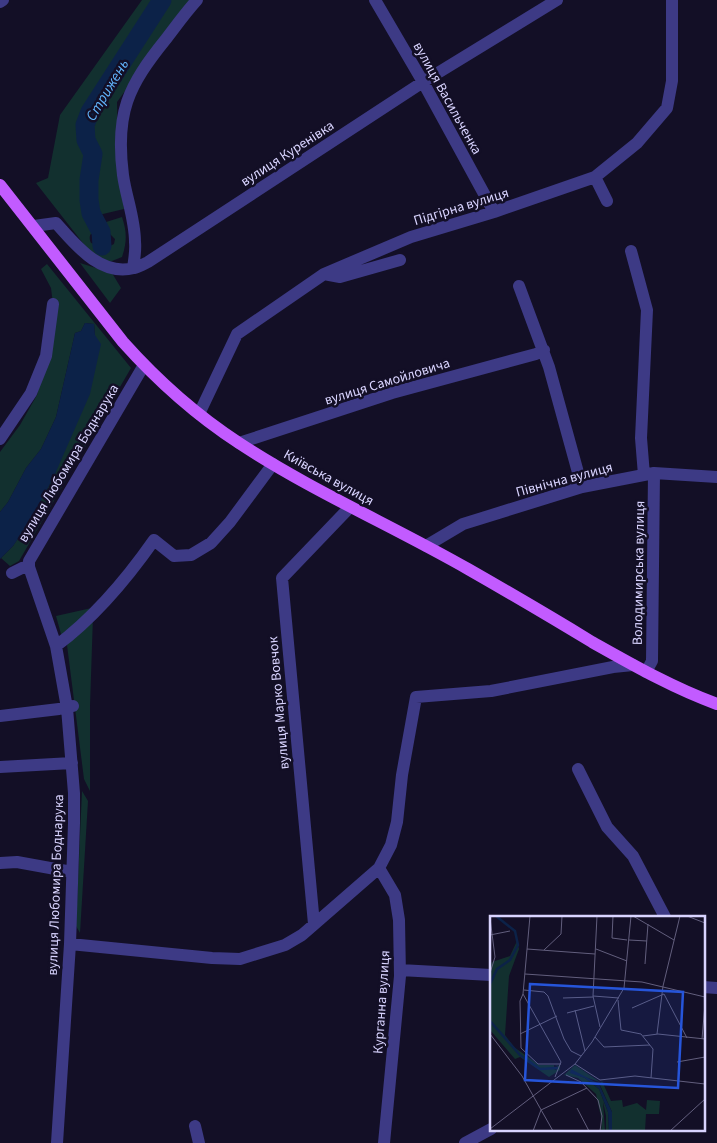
<svg xmlns="http://www.w3.org/2000/svg" width="717" height="1143" viewBox="0 0 717 1143" font-family="'Source Sans 3',sans-serif">
<style>
.green{fill:#12302f}
.water{fill:#0c2248}
.lines{fill:none;stroke-linecap:round;stroke-linejoin:round}
.river{stroke:#0c2248;stroke-width:19}
.minor{stroke:#3d3a85;stroke-width:12}
.major{stroke:#c25bff;stroke-width:12}
.labels{text-anchor:middle;stroke-width:5;stroke-linejoin:round;paint-order:stroke}
.street-label{font-size:14px;fill:#d9d4ff;stroke:#130f26}
.water-label{font-size:15px;font-style:italic;fill:#62b6ff;stroke:#130f26}
.inset-river{fill:none;stroke:#0c2248;stroke-width:2.5}
.inset-road{fill:none;stroke:#625e7d;stroke-width:1}
.view{fill:#2655da;fill-opacity:0.15;stroke:#2655da;stroke-width:2.5}
.inset-edge{fill:none;stroke:#d9d4ff;stroke-width:2.5}
</style>
<rect width="100%" height="100%" fill="#130f26"/>
<!-- green -->
<path class="green" d="M142 0H191L117 102 118 165 124 209 86 218H93L97 231C90 232 88 237 91 243L108 247 114 244 115 239 110 234 104 232 103 223 122 217C127 232 127 242 122 257L107 263 93 256 36 183 48 178 60 115Z
M80 263 112 273 121 288 110 303Z
M47 264 131 368 19 561 10 566 1 558 13 546 30 520 55 474 95 335 94 324 85 323 81 331 75 333 56 417 41 449 26 468 8 502 0 512V452L20 425 37 395 46 356 53 304 51 288 41 269Z
M96 607 62 635 61 634 56 616Z
M93 616 90 706V791L84 779 67 645Z
M82 791 88 801 80 933 76 926Z"/>
<!-- water -->
<path class="water" d="M85 323 94 324 95 335 101 344 90 394 55 474 31 520 13 546 0 559V512L8 502 26 468 41 449 56 417 75 333 81 331Z"/>
<g class="lines">
<!-- river -->
<path class="river" d="M102 246 101 232 91 213 89 200V180L93 154 86 140 85 125 90 112 162 0"/>
<!-- minor -->
<path class="minor" d="M375 0 423 82 494 212
M0 2 3 0
M595 177 607 201
M34 226 56 223C75 244 100 277 134 268 139 267 144 264 148 262L423 82 557 0
M631 251 647 310 641 438 644 475
M133 268C134 260 136 251 135 242 135 219 126 197 123 175 115 113 128 86 166 39 176 26 186 12 197 0
M324 274 340 277 400 260
M519 286 549 367 582 487
M199 414 237 334 324 274 411 237 494 212 595 177 637 143 667 108 672 81V0
M0 439 31 393 46 356 53 304
M239 443 392 393 536 354 544 350
M426 546 463 524 582 487 654 473 717 477
M12 573 22 568 29 567
M56 646C95 617 126 580 154 540L174 556 191 555 211 543 230 522 273 464
M646 672 652 661 654 473
M0 716 59 709 73 706
M0 767 72 763
M578 769 607 827 633 856 665 917
M0 863 17 862 72 872
M379 868 395 895 399 920 400 976 384 1143
M314 924 282 578 350 507
M70 944 212 958 240 959 285 945 302 935 379 868 391 845 397 822 402 775 416 697 491 691 613 667 633 665
M400 970 491 975
M703 987 717 988
M195 1126 199 1143
M57 1143 70 944 74 823V793L67 708 56 646 29 567V561L144 365
M465 1143 491 1129"/>
<!-- major -->
<path class="major" d="M0 185 123 342C157 380 196 415 239 443 312 491 393 526 468 569 510 593 551 617 592 642 633 665 673 688 717 704"/>
</g>
<g class="labels">
<!-- street labels -->
<g class="street-label">
<text transform="translate(448 98) rotate(61)" y="5">вулиця Васильченка</text>
<text transform="translate(287 153) rotate(-33)" y="5">вулиця Куренівка</text>
<text transform="translate(461 206) rotate(-17)" y="5">Підгірна вулиця</text>
<text transform="translate(387 381) rotate(-17)" y="5">вулиця Самойловича</text>
<text transform="translate(68 463) rotate(-59)" y="5">вулиця Любомира Боднарука</text>
<text transform="translate(329 477) rotate(29)" y="5">Київська вулиця</text>
<text transform="translate(564 479) rotate(-15)" y="5">Північна вулиця</text>
<text transform="translate(638 573) rotate(-89)" y="5">Володимирська вулиця</text>
<text transform="translate(278 703) rotate(-95)" y="5">вулиця Марко Вовчок</text>
<text transform="translate(55 885) rotate(-88)" y="5">вулиця Любомира Боднарука</text>
<text transform="translate(381 1002) rotate(-86)" y="5">Курганна вулиця</text>
</g>
<!-- water labels -->
<g class="water-label">
<text transform="translate(107 90) rotate(-59)" y="5">Стрижень</text>
</g>
</g>
<!-- overview -->
<g transform="translate(490 916)">
<rect width="215" height="215" fill="#130f26"/>
<path d="M27 25 29 33 19 60 15 119 24 131 49 149H64V153L66 154 68 151 65 149 70 150V154L59 161 30 141 25 143 0 114V51L2 46 20 40ZM85 149 110 166 79 156 95 162 109 173 118 196 119 215H116V200L113 186 115 215H111L112 206 106 178 88 162 74 159ZM112 165 121 185 132 184 133 191 147 187 156 194 157 184 170 185 169 198H156L155 215H122V196L110 169Z" fill="#12302f"/>
<path d="M81 153 109 168 122 196V215H119L118 196 109 173 95 162 80 157Z" fill="#0c2248"/>
<path class="inset-river" d="M0 68 7 53 20 44 28 29 25 15 6 0M0 105 30 139 50 153 68 152"/>
<path class="inset-road" d="M40 0 33 78 71 146 65 161M107 0 103 80 110 111M123 0 122 22 137 24M143 0 184 24M197 0 215 7M0 2 5 41 0 57M0 19 20 15M139 24 157 25M37 33 105 38M106 33 137 45M54 34 71 18 72 0M155 48 158 8M35 58 152 66 215 81M34 74 54 76 58 80 74 123 81 135 91 140M33 78 30 85 31 132 48 148H71M103 80 129 82M73 82 103 81M128 84 131 114 151 118 163 133 161 162M142 92 174 78 197 122M85 94 95 135M77 97 104 90M0 118 32 160 63 215M30 118 67 100M167 118 173 70 190 0M153 120 168 118 215 123M105 121 114 131 160 129M212 123 215 88M187 146 215 141M85 148 110 164 145 160 215 168M76 159 91 166 108 184 112 200 110 215M87 192 99 215M0 213 85 148 102 126 134 72 141 0M43 215 51 194 97 172M180 215 215 183"/>
<path class="view" d="M40 68 193 76 188 172 35 164Z"/>
<rect width="215" height="215" class="inset-edge"/>
</g>
</svg>
